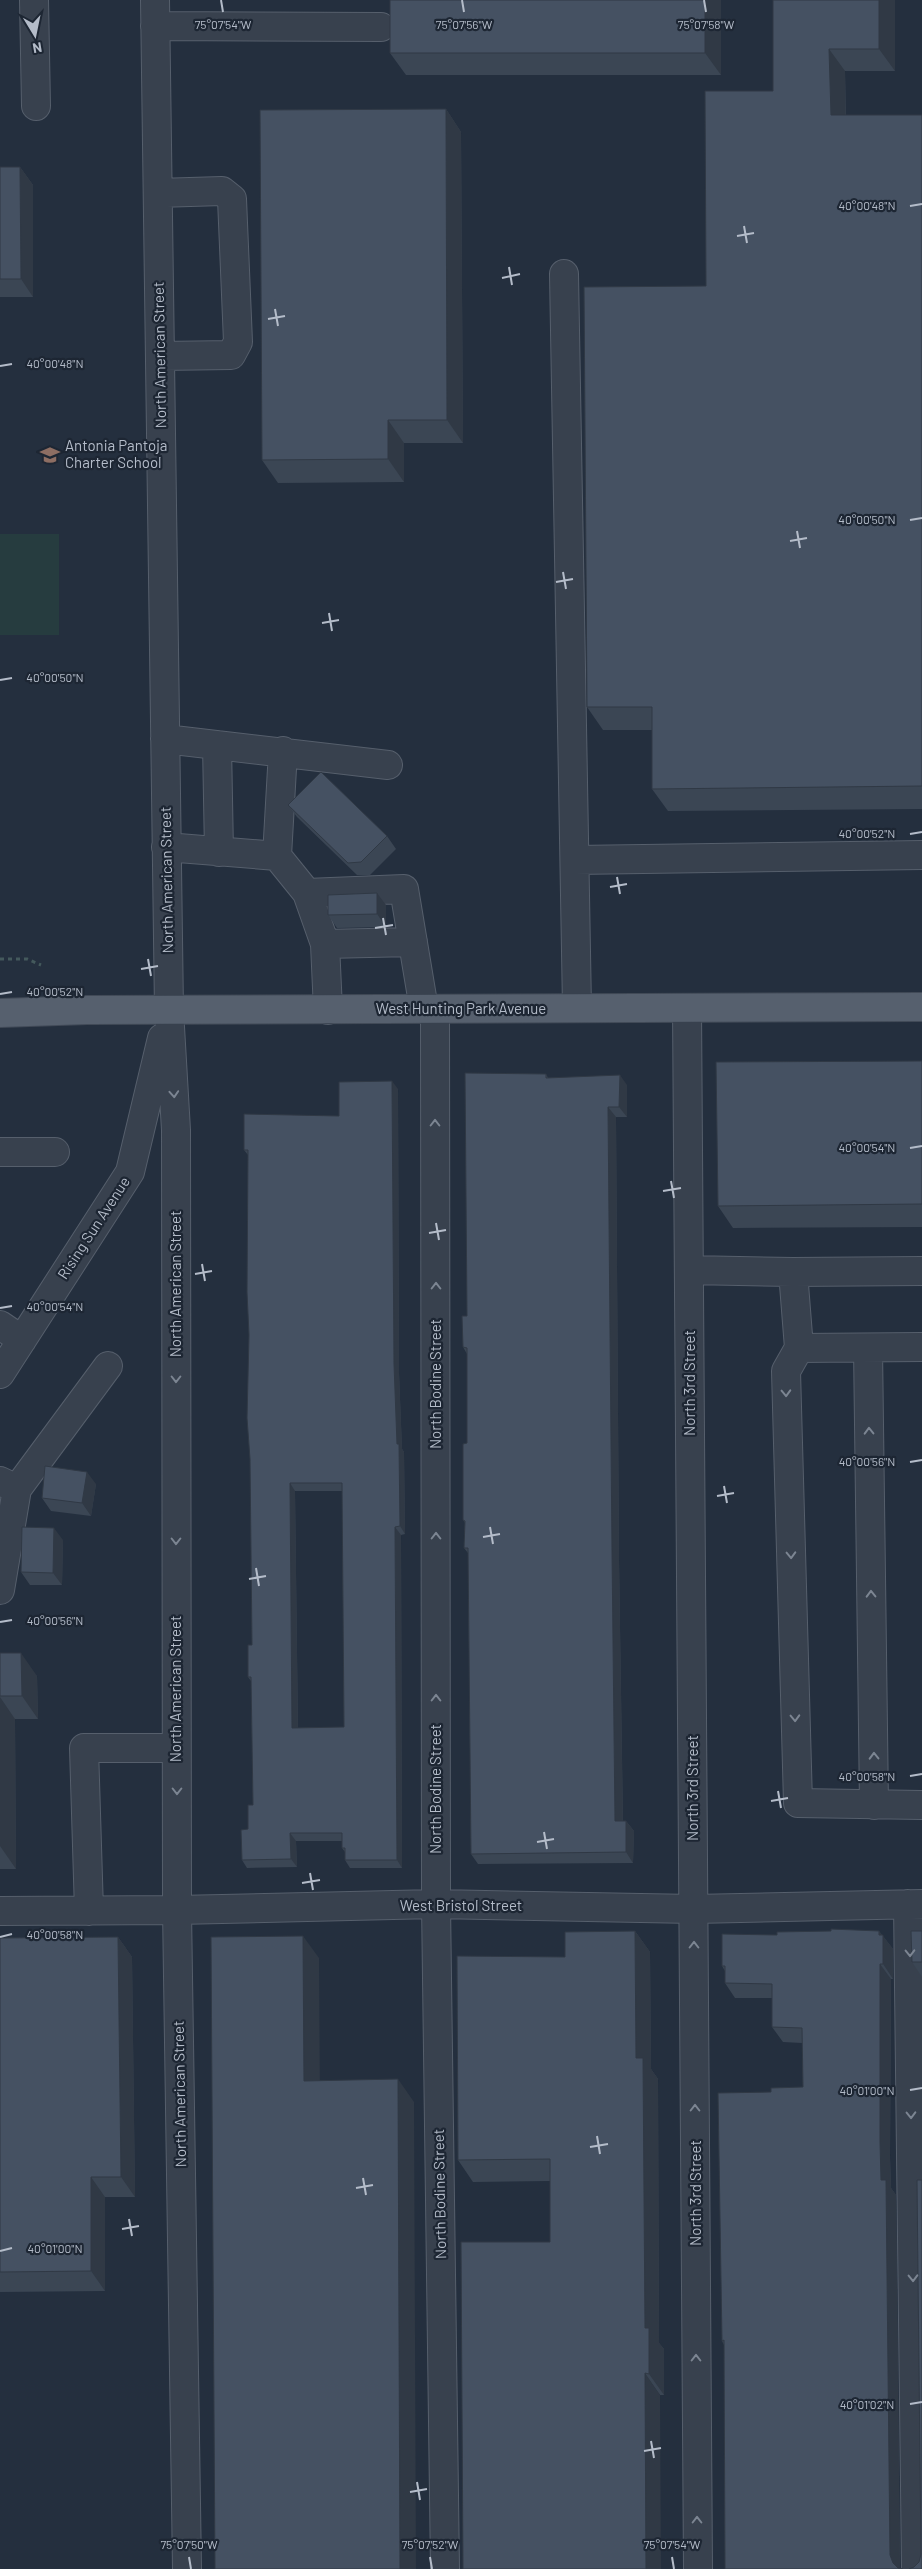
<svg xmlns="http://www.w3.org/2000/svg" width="922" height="2569" viewBox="0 0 922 2569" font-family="Barlow,sans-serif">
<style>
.green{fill:#263c3f}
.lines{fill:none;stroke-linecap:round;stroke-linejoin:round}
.minor-casing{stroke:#565f6c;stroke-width:30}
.major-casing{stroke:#414a57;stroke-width:30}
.path{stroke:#44595c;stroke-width:3;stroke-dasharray:4 4;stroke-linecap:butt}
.minor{stroke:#38414e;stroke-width:28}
.major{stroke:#56606e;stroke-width:28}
.wall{fill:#3b4654;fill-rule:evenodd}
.shaded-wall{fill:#303945}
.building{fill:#455162;stroke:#303945;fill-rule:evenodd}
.oneway{stroke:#7c8592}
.ticks{fill:none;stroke:#b4bcc9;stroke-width:2}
.labels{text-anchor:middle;stroke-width:4.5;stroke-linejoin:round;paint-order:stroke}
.street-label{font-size:15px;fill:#b4bcc9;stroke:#1d2633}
.poi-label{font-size:15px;fill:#b4bcc9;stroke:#1d2633;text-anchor:start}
.ticks-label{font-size:12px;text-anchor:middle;fill:#b4bcc9;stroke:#1d2633;stroke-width:4.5;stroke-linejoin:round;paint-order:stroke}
</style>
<rect width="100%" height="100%" fill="#242f3e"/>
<!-- green -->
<path class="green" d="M0 534H59V635H0Z"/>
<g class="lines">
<defs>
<path id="minor" d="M34 0 36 106
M155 0 169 1010 176 1130 177 1910 187 2569
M155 26 381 27
M158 193 222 191 232 199 238 342 231 355 160 356
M564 274 577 1008
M165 739 388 765
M217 745 219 852
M166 847 277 856 307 893 325 944 328 1010
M277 856 283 751
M575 860 922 855
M307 893 404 889 424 1009
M325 944 413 942
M687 1008 698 2569
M435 1009 436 1904 445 2569
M0 1152H55
M689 1270 793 1272 799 1348 922 1347
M793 1272 922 1271
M0 1325 22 1340
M799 1348 786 1371 798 1803 922 1805
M868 1348 874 1805
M0 1374 130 1172 162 1038
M0 1481 17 1489 108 1366
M0 1590 17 1489
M908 1904 916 2569
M0 1911 177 1910 436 1904 694 1909 922 1904
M89 1911 84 1748H176"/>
<path id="major" d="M0 1013 87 1010 922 1007"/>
</defs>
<!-- minor casing -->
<use href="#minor" class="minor-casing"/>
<!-- major casing -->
<use href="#major" class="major-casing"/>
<!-- path -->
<path class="path" d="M0 959H27L41 965"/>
<!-- minor -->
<use href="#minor" class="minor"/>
<!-- major -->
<use href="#major" class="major"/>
</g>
<!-- wall -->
<path class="wall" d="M721 0V75H406L390 53Z
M773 0H895V71H845L846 115H922V809L668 811 652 789V730H603L587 707 706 286 773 91Z
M446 109 461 132 463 443H404V482L278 483 262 460Z
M0 167H20L33 185V297H0Z
M288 805 387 836 396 849 370 875H357L297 817Z
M386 905V927L337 928 328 915Z
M922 1061V1227L733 1228 718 1206Z
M546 1074 548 1078 627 1085V1117H616L619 1560 623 1821H626L634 1831 633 1863 478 1864 471 1854 468 1553 464 1548 465 1523 463 1520 467 1443V1354L463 1347 467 1316Z
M398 1089 399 1373 402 1449 404 1452 405 1534 401 1535 402 1868H350L345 1860V1852L342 1848V1841H296L297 1867 247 1868 242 1860 253 1805 251 1681 248 1677 252 1645 248 1155 244 1150 339 1116ZM295 1491H342L344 1727 298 1728Z
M96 1484 91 1516 51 1511 42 1498Z
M63 1540 62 1585H30L21 1572Z
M0 1653 37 1676 38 1719H15L16 1869H0Z
M635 1931 650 1952 651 2069 658 2079 659 2343 664 2349V2395H660L550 2242V2181L473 2182 458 2160 565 1957Z
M879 1931 893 1949V1979H891L890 2157 891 2188 896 2195 900 2568 725 2569 724 2345 722 2341 771 2092 803 2087 802 2043 783 2042 772 2027V1998H735L725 1983V1971L722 1966 777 1935Z
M922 1931V1977L912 1962Z
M118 1937 132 1957 135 2197H105V2291L0 2292V1938Z"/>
<!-- shaded-wall -->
<path class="shaded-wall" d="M705 0H721V75L705 53Z
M879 0H895V71L879 49Z
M829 49 845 71 846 138 831 115Z
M446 109 461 132 463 443 447 420Z
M20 167 33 185V297L21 279Z
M388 420 404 443V482L388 459Z
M377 893 386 905V927L377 914Z
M620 1075 627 1085V1117L619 1107Z
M392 1081 398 1089 399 1373 402 1449 404 1452 405 1534 400 1526 394 1364Z
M608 1107 616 1117 619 1560 623 1831 615 1821 612 1550Z
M87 1472 96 1484 91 1516 82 1503Z
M290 1483 295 1491 298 1736 292 1728Z
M395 1527 401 1535 402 1868 397 1860Z
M54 1528 63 1540 62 1585 53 1573Z
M21 1653 37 1676 38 1719 22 1696Z
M0 1697 15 1719 16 1869 0 1846Z
M626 1821 634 1831 633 1863 626 1852Z
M290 1833 296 1841 297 1867 291 1859Z
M635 1931 650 1952 651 2069 658 2079 659 2343 664 2349V2395L649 2374 645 2328 636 2058Z
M879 1931 893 1949V1979L883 1964Z
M303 1936 319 1958 320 2103 304 2081Z
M118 1937 132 1957 135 2197 121 2177Z
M880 1964 891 1979 890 2157 891 2188 896 2195 900 2569H897L893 2563 890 2555 880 2142Z
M398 2079 414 2102 416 2569H400Z
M91 2177 105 2197V2291L91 2271Z
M645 2373 660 2395 661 2569H646Z"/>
<!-- building -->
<path class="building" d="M390 0H705V53H390Z
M773 0H879V49H829L831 115H922V786L652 789V707H587L584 287 706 286 705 91H773Z
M446 109 447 420H388V459L262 460 260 110Z
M0 167H20L21 279H0Z
M321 772 387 836 361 862 348 863 288 805Z
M377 893V914L328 915V895Z
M922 1061V1204L718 1206 716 1062Z
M465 1073 546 1074V1078L620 1075 619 1107H608L612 1550 615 1821H626V1852L471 1854 468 1548H464L465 1521 463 1520V1444L467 1443V1348L463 1347 462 1316H467Z
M392 1081 394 1364 397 1444H399L400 1526 395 1527 397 1860H345V1848H342V1833H290L291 1859 242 1860 241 1830 248 1829V1805H253L251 1677H248V1645H252L250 1459 247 1418 249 1335 247 1292 248 1150H244V1114L339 1116V1082ZM290 1483H342L344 1727 292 1728Z
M45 1466 87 1472 82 1503 42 1498Z
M22 1527 54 1528 53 1573 21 1572Z
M0 1653H21L22 1696H0Z
M831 1929 879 1931V1935H883V1964H880V2142L881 2180H886L890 2555 893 2563 898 2568 903 2569H725L724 2340 722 2341 718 2093 771 2092V2088L803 2087 802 2028 772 2027V1984L725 1983V1966H722V1934L777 1935V1932L831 1931Z
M635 1931 636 2058H643L645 2328H649V2374L645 2373 646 2569H463L461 2242H550V2159L458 2160 457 1956 565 1957V1932Z
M911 1931H922V1962H912Z
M303 1936 304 2081 398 2079 400 2569H215L211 1937Z
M118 1937 121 2177H91V2271L0 2272V1938Z
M917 2180H922V2569H909L914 2567 919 2562 921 2554Z"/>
<!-- one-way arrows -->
<defs><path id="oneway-chevron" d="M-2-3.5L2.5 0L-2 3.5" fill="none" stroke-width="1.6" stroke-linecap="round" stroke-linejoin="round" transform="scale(1.25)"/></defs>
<g class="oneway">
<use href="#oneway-chevron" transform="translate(174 1094) rotate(86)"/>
<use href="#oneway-chevron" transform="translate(435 1123) rotate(-90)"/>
<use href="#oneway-chevron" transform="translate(436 1286) rotate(-90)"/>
<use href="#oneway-chevron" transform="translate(176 1379) rotate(90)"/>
<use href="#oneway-chevron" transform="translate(786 1393) rotate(88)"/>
<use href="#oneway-chevron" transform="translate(869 1431) rotate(-91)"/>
<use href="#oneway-chevron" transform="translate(436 1536) rotate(-90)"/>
<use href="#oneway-chevron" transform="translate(176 1541) rotate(90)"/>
<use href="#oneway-chevron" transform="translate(791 1555) rotate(88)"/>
<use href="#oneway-chevron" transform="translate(871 1594) rotate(-91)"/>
<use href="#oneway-chevron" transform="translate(436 1698) rotate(-90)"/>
<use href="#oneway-chevron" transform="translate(795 1718) rotate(88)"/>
<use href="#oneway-chevron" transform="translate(874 1756) rotate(-91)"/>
<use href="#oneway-chevron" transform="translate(177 1791) rotate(90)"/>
<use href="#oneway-chevron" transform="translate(694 1945) rotate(-90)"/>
<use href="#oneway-chevron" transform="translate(910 1953) rotate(89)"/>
<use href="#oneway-chevron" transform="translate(695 2108) rotate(-90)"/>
<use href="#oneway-chevron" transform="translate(911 2115) rotate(89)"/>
<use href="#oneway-chevron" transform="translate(913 2278) rotate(89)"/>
<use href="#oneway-chevron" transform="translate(696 2358) rotate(-90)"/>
<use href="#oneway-chevron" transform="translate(697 2520) rotate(-90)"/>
</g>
<!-- ticks -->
<path class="ticks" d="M221 0 223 12M462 0 464 12M704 0 706 12M910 206 922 204M744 226 747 243M737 236 754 233M509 267 512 285M502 278 520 274M275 309 278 326M268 319 285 316M0 366 12 364M910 520 922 518M797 531 800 548M790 541 807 538M563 572 566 589M556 582 573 579M329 613 332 631M322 623 339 620M0 680 12 678M910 834 922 832M617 877 620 894M610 887 627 884M383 918 386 935M375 928 393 925M148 959 151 976M141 969 158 966M0 994 12 992M910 1148 922 1146M671 1181 674 1198M663 1191 681 1188M436 1223 439 1240M429 1233 446 1230M202 1264 205 1281M195 1274 212 1271M0 1308 12 1306M910 1462 922 1460M724 1486 727 1503M717 1496 734 1493M490 1527 493 1544M483 1537 500 1534M256 1568 259 1586M249 1579 266 1576M0 1622 12 1620M910 1776 922 1774M778 1791 781 1808M771 1801 788 1798M544 1832 547 1849M537 1842 554 1839M310 1873 313 1890M302 1883 320 1880M0 1937 12 1934M910 2090 922 2088M597 2136 600 2154M590 2147 608 2144M363 2178 366 2195M356 2188 373 2185M129 2219 132 2236M122 2229 139 2226M0 2251 12 2248M910 2404 922 2402M651 2441 654 2458M644 2451 661 2448M417 2482 420 2500M410 2492 427 2489M189 2557 191 2569M430 2557 432 2569M672 2557 674 2569"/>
<!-- icons -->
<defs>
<symbol id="school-bare" viewBox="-9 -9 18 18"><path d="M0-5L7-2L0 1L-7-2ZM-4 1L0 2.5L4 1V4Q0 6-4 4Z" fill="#8d6e63" stroke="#1d2633" stroke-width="2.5" paint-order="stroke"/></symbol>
</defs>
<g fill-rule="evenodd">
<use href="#school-bare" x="36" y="441" width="28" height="28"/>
</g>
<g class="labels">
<!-- street labels -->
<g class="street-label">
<text transform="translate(160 355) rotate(-91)" y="5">North American Street</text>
<text transform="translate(167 880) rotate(-91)" y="5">North American Street</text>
<text x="461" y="1014">West Hunting Park Avenue</text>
<text transform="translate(94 1228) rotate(-57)" y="5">Rising Sun Avenue</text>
<text transform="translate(176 1284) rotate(-90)" y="5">North American Street</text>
<text transform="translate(690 1383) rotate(-90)" y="5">North 3rd Street</text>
<text transform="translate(436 1384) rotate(-90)" y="5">North Bodine Street</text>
<text transform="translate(176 1689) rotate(-90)" y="5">North American Street</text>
<text transform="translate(693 1788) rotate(-90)" y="5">North 3rd Street</text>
<text transform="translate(436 1789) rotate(-90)" y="5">North Bodine Street</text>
<text x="461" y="1911">West Bristol Street</text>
<text transform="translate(180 2094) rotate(-91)" y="5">North American Street</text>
<text transform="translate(696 2193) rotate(-90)" y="5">North 3rd Street</text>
<text transform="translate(440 2194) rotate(-91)" y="5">North Bodine Street</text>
</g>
<!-- poi labels -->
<g class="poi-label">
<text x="65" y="451">Antonia Pantoja<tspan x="65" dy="17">Charter School</tspan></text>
</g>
</g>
<g class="ticks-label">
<text x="706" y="29">75°07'58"W</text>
<text x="223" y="29">75°07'54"W</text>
<text x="464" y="29">75°07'56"W</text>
<text x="867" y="210">40°00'48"N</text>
<text x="55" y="368">40°00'48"N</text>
<text x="867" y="524">40°00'50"N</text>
<text x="55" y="682">40°00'50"N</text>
<text x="867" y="838">40°00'52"N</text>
<text x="55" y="996">40°00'52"N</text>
<text x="867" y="1152">40°00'54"N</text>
<text x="55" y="1311">40°00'54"N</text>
<text x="867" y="1466">40°00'56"N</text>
<text x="55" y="1625">40°00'56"N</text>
<text x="867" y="1781">40°00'58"N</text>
<text x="55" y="1939">40°00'58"N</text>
<text x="867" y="2095">40°01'00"N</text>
<text x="55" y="2253">40°01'00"N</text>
<text x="867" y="2409">40°01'02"N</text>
<text x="189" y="2549">75°07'50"W</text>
<text x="430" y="2549">75°07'52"W</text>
<text x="672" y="2549">75°07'54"W</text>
</g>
<!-- north arrow -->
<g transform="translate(35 35) rotate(170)" stroke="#1d2633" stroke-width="4" paint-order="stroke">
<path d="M0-4L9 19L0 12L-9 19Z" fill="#b4bcc9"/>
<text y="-8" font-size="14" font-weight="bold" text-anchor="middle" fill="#b4bcc9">N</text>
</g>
</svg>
